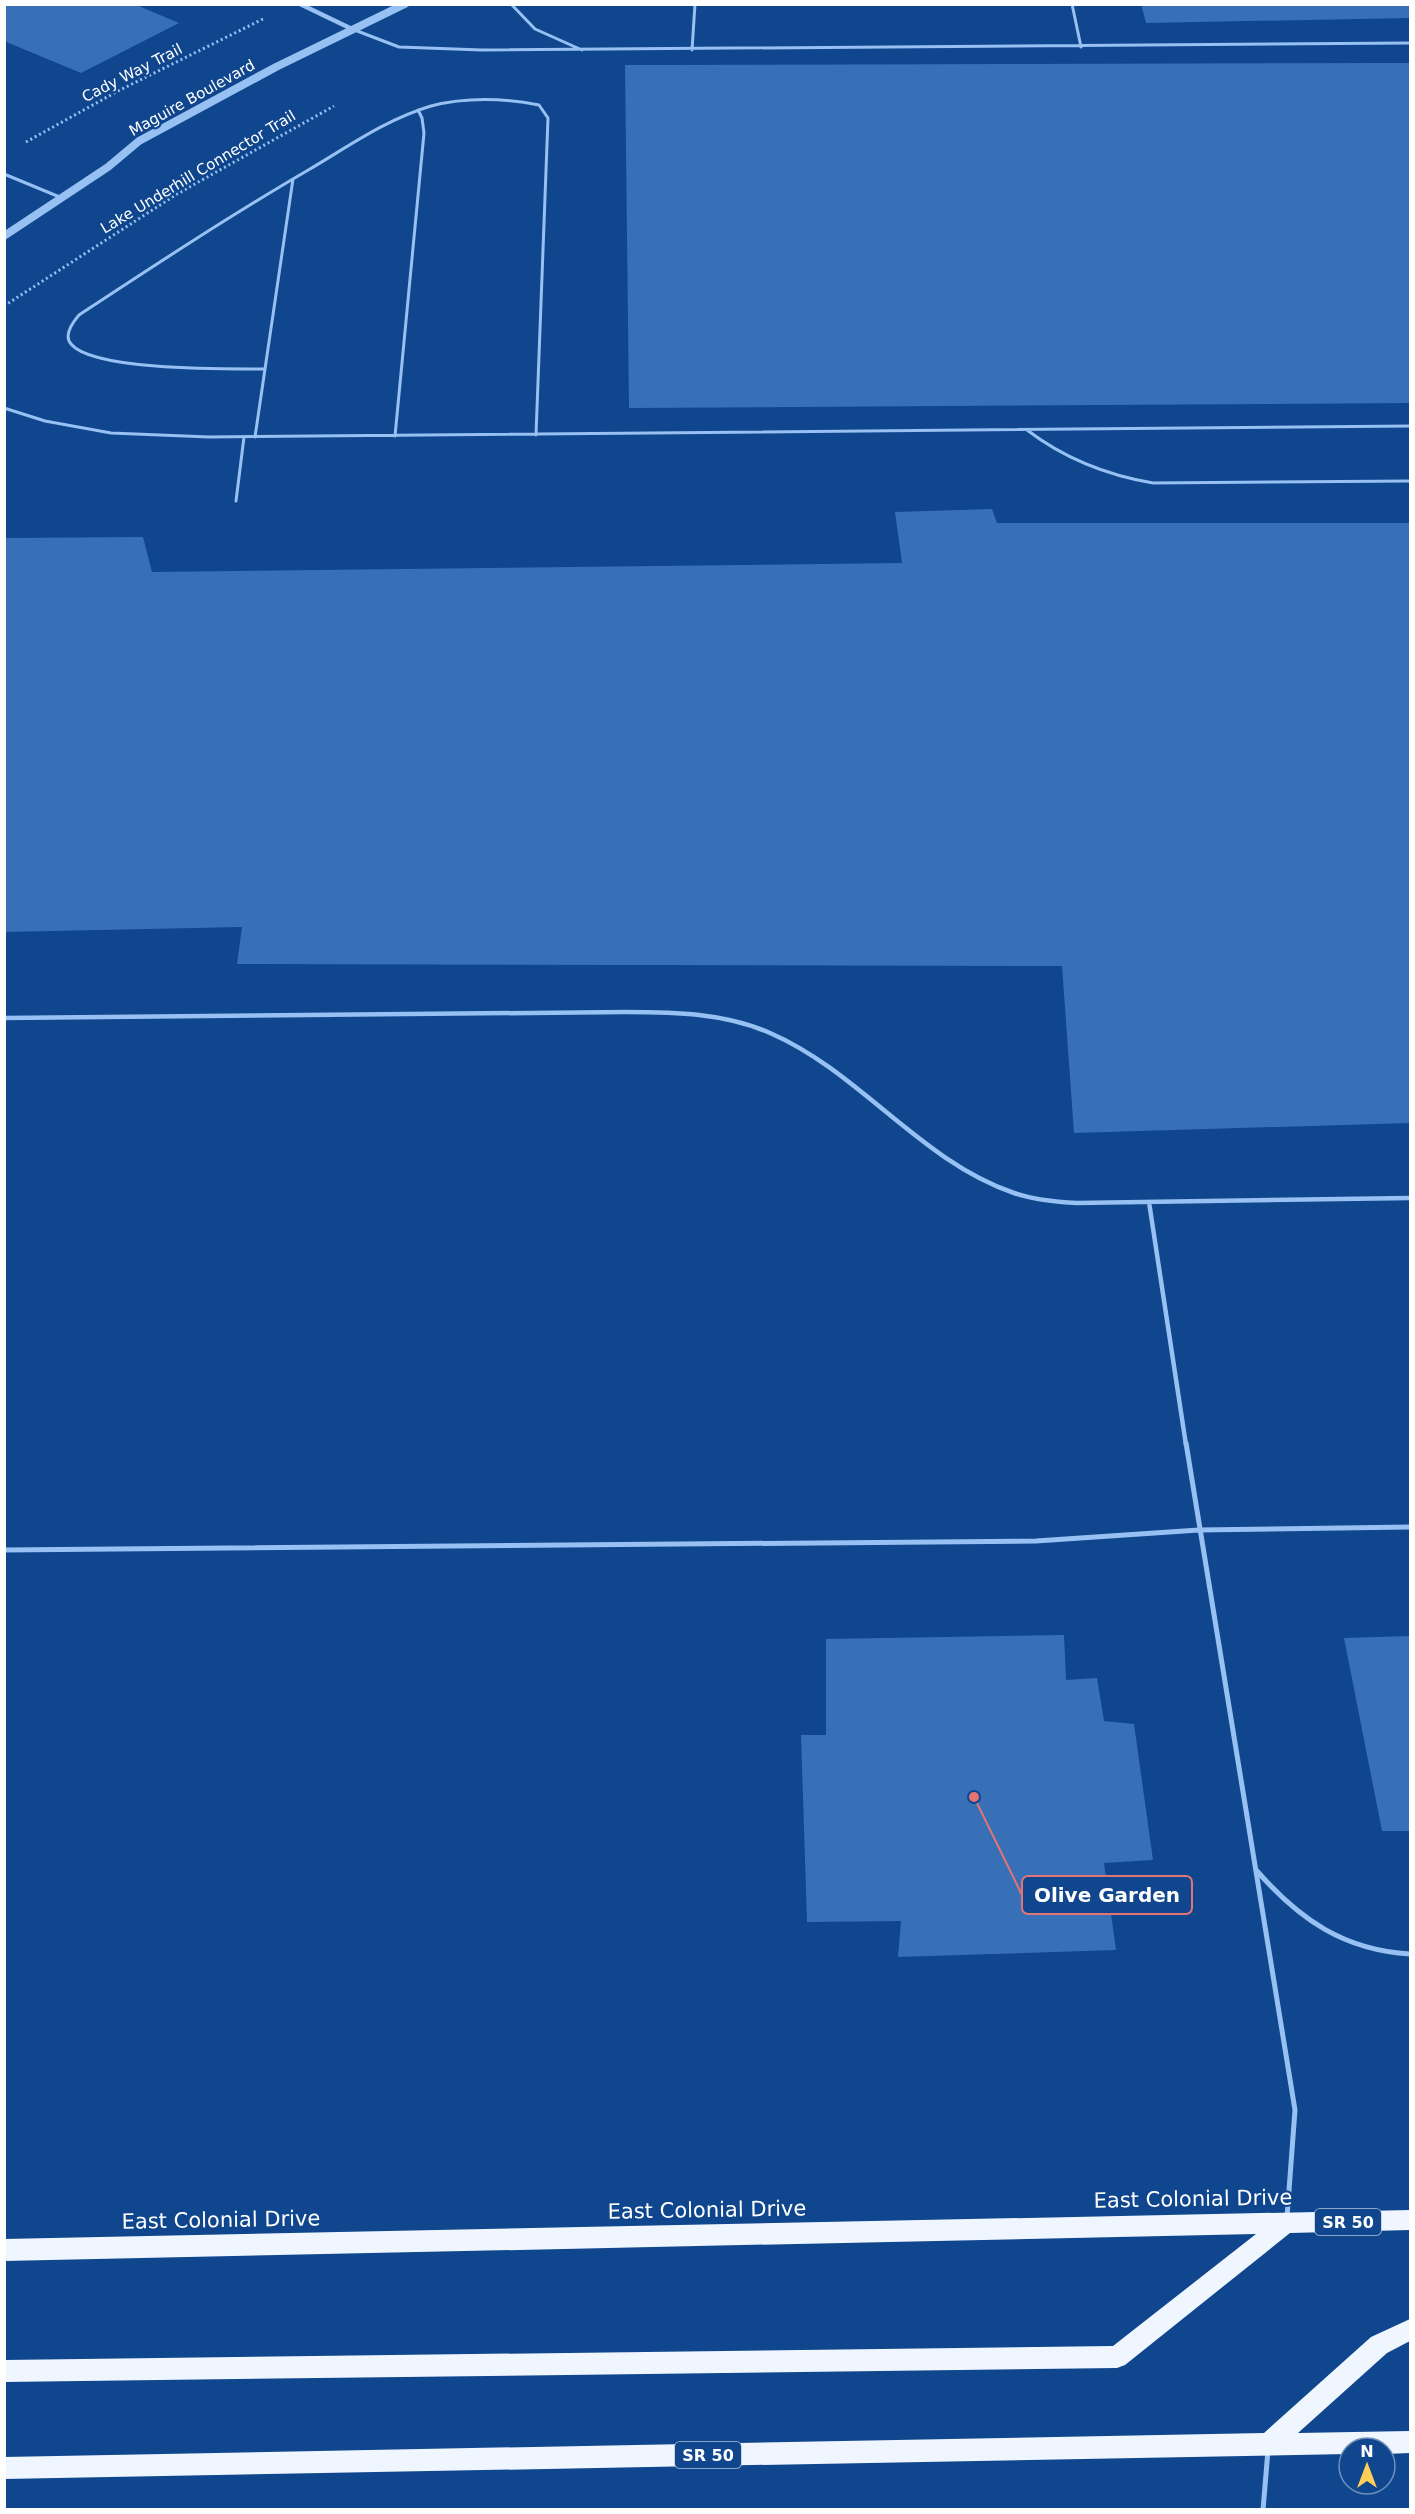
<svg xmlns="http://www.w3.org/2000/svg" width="1415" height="2514" viewBox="0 0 1415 2514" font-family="'DejaVu Sans',sans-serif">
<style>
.building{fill:#3870b7}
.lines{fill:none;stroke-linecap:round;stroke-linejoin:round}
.path{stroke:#97c0f3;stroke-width:3;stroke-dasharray:2 3;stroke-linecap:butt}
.service-far2{stroke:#97c0f3;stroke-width:3}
.service-far1{stroke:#97c0f3;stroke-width:4.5}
.service{stroke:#97c0f3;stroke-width:5}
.minor{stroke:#97c0f3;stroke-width:4.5}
.tertiary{stroke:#97c0f3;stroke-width:8}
.trunk{fill:#f0f6ff;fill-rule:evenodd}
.labels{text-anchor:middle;stroke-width:4.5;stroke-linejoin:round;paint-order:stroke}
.far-street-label{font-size:15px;fill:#fff;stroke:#0f468d}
.shield{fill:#0f468d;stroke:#b7c8dd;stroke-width:1.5}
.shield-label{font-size:16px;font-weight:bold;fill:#fff}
.near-street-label{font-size:21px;fill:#fff;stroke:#0f468d}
.leader{fill:none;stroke:#e47373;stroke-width:2}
.callout-dot{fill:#e47373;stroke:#0f468d;stroke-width:2}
.callout{fill:#0f468d;stroke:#e47373;stroke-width:2}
.callout-label{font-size:20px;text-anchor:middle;font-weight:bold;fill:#fff}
</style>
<rect width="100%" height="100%" fill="#0f468d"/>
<!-- building -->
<path class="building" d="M4 4H134L179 23 81 73 4 41Z
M1141 4H1410V18L1146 23Z
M1410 63V403L629 408 625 65Z
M992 509 997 523H1410V1123L1074 1133 1062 966 237 964 242 927 4 932V538L143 537 152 572 902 563 895 512Z
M1064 1635 1066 1680 1097 1678 1104 1721 1134 1724 1153 1860 1104 1863 1116 1950 898 1957 901 1921 807 1922 801 1735H826V1639Z
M1410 1636V1831H1382L1344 1638Z"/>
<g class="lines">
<!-- path -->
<path class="path" d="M26 142 118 91 265 18
M4 306 177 194 334 106"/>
<!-- service-far2 -->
<path class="service-far2" d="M511 4 535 29 582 50
M1072 4 1081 47
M352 29 399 47 482 50 1410 43
M692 50 695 4
M4 174 62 198
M265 369 293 179
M4 408 45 421 111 433 209 437 1410 426
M1027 430C1065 459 1106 475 1153 483L1410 481
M395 436 424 133 422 118 418 110
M255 437 265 369C228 369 93 371 71 344 63 335 73 322 79 315 155 265 231 215 310 169 349 146 387 119 431 106 465 97 505 98 539 105L548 118 536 435
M236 501 244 437"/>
<!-- service-far1 -->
<path class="service-far1" d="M4 1018 626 1012C674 1012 725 1013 770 1033 860 1072 920 1161 1014 1193 1034 1200 1056 1202 1077 1203L1410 1198
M1149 1202 1186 1445"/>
<!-- service -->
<path class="service" d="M1186 1443 1295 2110 1287 2217
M4 1550 1036 1541 1199 1530 1410 1527
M1257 1871C1300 1920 1344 1950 1410 1954
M1263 2510 1268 2450"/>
<!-- minor -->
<path class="minor" d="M300 4 352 29"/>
<!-- tertiary -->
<path class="tertiary" d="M4 236 108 167 139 141 276 67 405 4"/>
<!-- trunk -->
<path class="trunk" d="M1410 2210V2230L1290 2233 1125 2365 1117 2368 4 2382V2360L1113 2346 1256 2234 4 2261V2239Z
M1410 2319V2341L1387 2353 1298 2433 1410 2431V2453L1385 2454V2448H1349V2454L4 2479V2457L1264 2433 1371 2337Z"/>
</g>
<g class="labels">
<!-- far-street labels -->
<g class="far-street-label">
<text transform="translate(132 73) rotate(-27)" y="5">Cady Way Trail</text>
<text transform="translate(192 98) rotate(-29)" y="5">Maguire Boulevard</text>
<text transform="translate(198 172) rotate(-31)" y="5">Lake Underhill Connector Trail</text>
</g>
<!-- shield labels -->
<g class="shield">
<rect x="1315" y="2209" width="66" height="26" rx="4.5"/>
<rect x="675" y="2442" width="66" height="26" rx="4.5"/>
</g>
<g class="shield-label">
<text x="1348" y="2228">SR 50</text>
<text x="708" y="2461">SR 50</text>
</g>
<!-- near-street labels -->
<g class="near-street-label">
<text transform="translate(1193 2199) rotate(-1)" y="7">East Colonial Drive</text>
<text transform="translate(707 2210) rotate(-1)" y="7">East Colonial Drive</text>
<text transform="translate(221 2220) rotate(-1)" y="7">East Colonial Drive</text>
</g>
</g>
<!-- callouts -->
<path class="leader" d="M974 1797L1022 1895"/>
<circle class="callout-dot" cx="974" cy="1797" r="6"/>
<rect class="callout" x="1022" y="1876" width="170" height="38" rx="6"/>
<g class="callout-label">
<text x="1107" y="1902">Olive Garden</text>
</g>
<!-- border -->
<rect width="1415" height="2514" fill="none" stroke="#ffffff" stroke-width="12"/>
<!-- north arrow -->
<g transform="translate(1367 2466)"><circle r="28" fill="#0f468d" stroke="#6f90bb" stroke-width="1.5"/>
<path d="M0-4.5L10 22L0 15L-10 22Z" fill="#ffcf58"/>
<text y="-9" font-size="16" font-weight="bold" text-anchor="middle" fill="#ffffff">N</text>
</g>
</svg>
